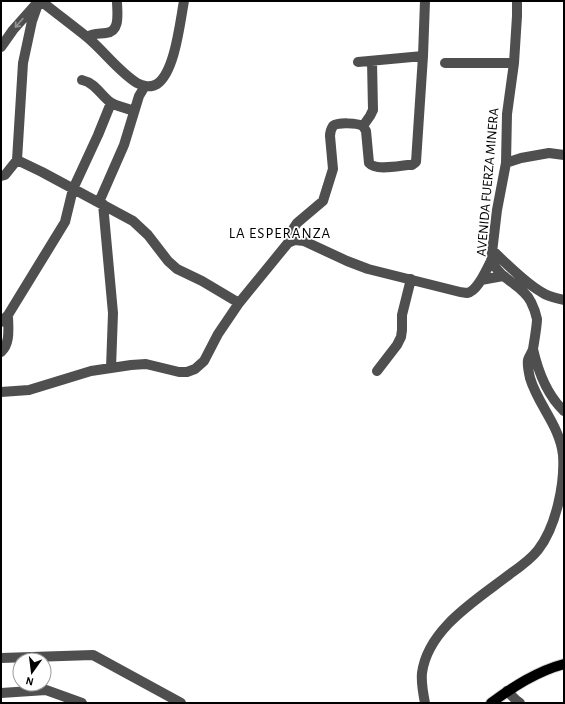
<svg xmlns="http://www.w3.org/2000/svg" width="565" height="704" viewBox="0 0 565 704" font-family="'Alegreya Sans',sans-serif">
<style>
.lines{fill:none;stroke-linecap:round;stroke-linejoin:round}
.major-casing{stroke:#dbdbdb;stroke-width:12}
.minor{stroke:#4f4f4f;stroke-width:10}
.major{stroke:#000;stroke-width:10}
.oneway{stroke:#959595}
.labels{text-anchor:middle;stroke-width:3.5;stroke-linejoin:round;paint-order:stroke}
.street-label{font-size:14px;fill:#000;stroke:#fff}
.neighbourhood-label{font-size:15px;letter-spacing:1px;fill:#000;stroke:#fff}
</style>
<rect width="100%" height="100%" fill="#fff"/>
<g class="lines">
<defs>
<path id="major" d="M491 703C513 687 537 671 564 664"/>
</defs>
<!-- major casing -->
<use href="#major" class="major-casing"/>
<!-- minor -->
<path class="minor" d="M39 1 32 21 23 63 17 160 42 172 133 221 148 235 168 261 177 269 202 281 239 303
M41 1C56 13 72 25 87 37 104 51 118 71 137 83 142 86 151 88 157 84 175 72 180 22 184 1
M87 37C94 33 98 34 106 33 121 32 117 12 117 1
M1 47 13 30 36 4
M358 62 423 56
M445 63H514
M82 80C95 83 100 94 110 102 115 106 127 108 134 111
M363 126 370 116 373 110 372 61
M506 163 521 158 549 153 564 155
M1 176 5 175 17 160
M99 202 124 145 139 96 145 86
M103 204 113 313 111 368
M295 240 293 234V229L297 223 323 201 333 169 330 136C330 132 331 129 333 126 338 122 357 123 363 126L366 131 369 163C376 171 398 166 408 165H412L416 162 423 56 425 1
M492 250C507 264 526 284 543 293 549 297 557 298 564 300
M481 280 503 276
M1 322 8 315 65 222 73 189 98 135 111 103
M533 349C538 371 547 395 564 411
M1 352C11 343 8 327 8 315
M377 371 397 345 401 337 402 330V315L411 279
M1 392 29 390 91 371 131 365 146 364 179 372H187L195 369 204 361 218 334 239 303 288 243 295 240 304 241 347 261 368 269 460 292C462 292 464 293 467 293 478 291 486 270 491 261
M1 658 93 655 181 703
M507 691 516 700 520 703
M1 693 46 690 82 703
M425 703C423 693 421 683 422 673 428 628 478 599 510 574 520 567 531 559 538 550 556 527 565 484 563 455 560 426 538 405 530 378 529 373 527 365 528 360 529 356 532 353 533 349 534 343 537 324 537 319 536 314 533 306 531 302 526 291 513 284 505 277 499 273 495 267 491 261L497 210 506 163 507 114 514 63 517 16V1"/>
<!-- major -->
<use href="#major" class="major"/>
</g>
<!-- one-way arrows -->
<defs><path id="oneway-shaft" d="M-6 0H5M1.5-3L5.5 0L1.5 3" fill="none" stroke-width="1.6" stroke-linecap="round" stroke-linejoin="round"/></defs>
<use class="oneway" href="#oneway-shaft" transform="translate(19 23) rotate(132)"/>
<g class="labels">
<!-- street labels -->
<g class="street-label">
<text transform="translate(487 182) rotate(-85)" y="5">AVENIDA FUERZA MINERA</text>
</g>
<!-- neighbourhood labels -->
<g class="neighbourhood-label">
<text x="280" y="238">LA ESPERANZA</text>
</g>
</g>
<!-- border -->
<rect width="565" height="704" fill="none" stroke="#000000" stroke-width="4"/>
<!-- north arrow -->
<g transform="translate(32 672) rotate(194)"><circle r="19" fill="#ffffff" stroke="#999999"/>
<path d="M0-3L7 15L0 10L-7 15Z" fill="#000000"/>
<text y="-6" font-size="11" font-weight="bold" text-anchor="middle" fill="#000000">N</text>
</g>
</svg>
